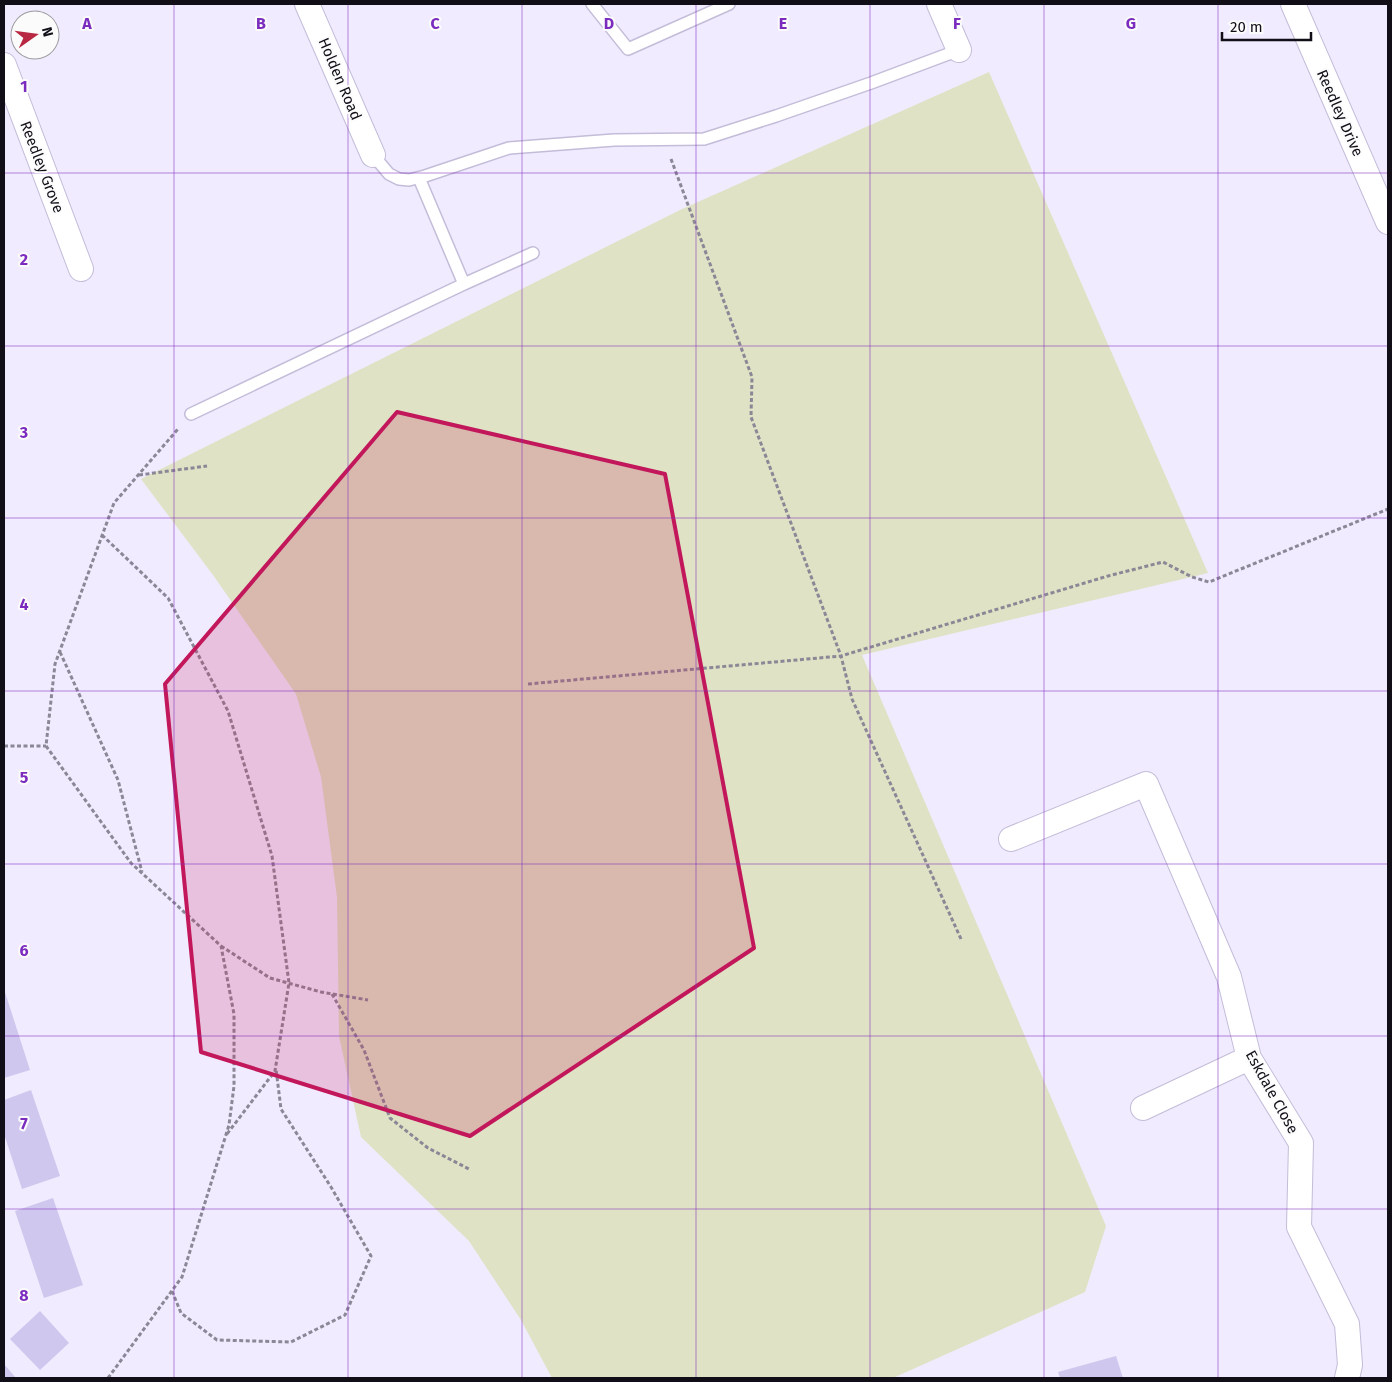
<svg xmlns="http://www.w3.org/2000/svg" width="1392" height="1382" viewBox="0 0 1392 1382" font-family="'Fira Sans',sans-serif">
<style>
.green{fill:#dfe2c4}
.building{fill:#d0c7ee}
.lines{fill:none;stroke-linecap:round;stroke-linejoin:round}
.service-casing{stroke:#c4bcd9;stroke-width:14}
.minor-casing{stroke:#c4bcd9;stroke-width:26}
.path{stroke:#8c8796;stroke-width:3;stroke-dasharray:4 2.5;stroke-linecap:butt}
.service{stroke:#fff;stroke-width:11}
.minor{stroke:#fff;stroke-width:24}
.marked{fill:#c2185b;fill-opacity:0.2;stroke:#c2185b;stroke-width:4;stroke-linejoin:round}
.grid{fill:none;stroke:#7b2cbf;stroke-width:1;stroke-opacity:0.55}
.labels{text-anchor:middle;stroke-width:4;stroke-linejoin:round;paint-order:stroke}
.street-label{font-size:15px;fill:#110e18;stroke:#fbfbfb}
.grid-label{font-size:16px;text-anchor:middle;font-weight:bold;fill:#7b2cbf;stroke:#fbfbfb;stroke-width:4;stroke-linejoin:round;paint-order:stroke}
</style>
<rect width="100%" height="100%" fill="#f0ebfe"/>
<!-- green -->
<path class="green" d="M989 72 1208 573 862 655 1106 1226 1085 1292 893 1378H552L521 1320 469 1241 361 1137 339 1036 337 897 321 777 296 694 213 575 141 479 680 210Z"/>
<!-- building -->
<path class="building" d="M4 989 30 1070 4 1078Z
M31 1090 60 1176 22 1189 4 1134V1100Z
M53 1198 83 1285 44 1298 15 1211Z
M40 1311 69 1343 40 1370 10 1339Z
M1116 1356 1123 1378H1060L1058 1372Z
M4 1364 16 1378H4Z"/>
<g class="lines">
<defs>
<path id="service" d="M592 4 628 49 729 4
M373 155 389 174 399 179 409 180 425 176 509 148 614 140 704 139 776 116 871 83 959 50
M419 178 464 284 533 253
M191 414 464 284"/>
<path id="minor" d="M307 4 373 155
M939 4 959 50
M1293 4 1388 222
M4 65 81 269
M1011 839 1146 784 1229 977 1249 1058 1301 1143 1299 1227 1347 1324 1350 1365 1347 1378
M1143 1108 1249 1058"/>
</defs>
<!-- service casing -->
<use href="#service" class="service-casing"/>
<!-- minor casing -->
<use href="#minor" class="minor-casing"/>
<!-- path -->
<path class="path" d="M671 159 752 377 751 417 841 656 852 699 961 939
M139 475 207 466
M102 535 168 598 228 711 272 856 289 983 275 1071 227 1134
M60 652 118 780 142 872
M528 684 841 656 1108 576 1163 562 1192 577 1209 582 1388 509
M4 746H46
M221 946 270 978 321 992 368 1000
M332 994 364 1050 390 1118 428 1148 469 1169
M172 1291 181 1313 217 1340 291 1342 345 1315 371 1256 331 1187 281 1109 276 1069
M108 1378 182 1277 229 1125 234 1086V1014L221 946 131 863 46 746 55 664 114 503 178 429"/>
<!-- service -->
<use href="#service" class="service"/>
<!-- minor -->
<use href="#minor" class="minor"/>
</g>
<!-- marked area -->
<path class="marked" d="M397 412 665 474 754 948 470 1136 201 1052 165 684Z"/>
<!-- grid -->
<path class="grid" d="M174 4V1378M348 4V1378M522 4V1378M696 4V1378M870 4V1378M1044 4V1378M1218 4V1378M4 173H1388M4 346H1388M4 518H1388M4 691H1388M4 864H1388M4 1036H1388M4 1209H1388"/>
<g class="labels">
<!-- street labels -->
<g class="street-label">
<text transform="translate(340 79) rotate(67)" y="5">Holden Road</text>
<text transform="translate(1340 113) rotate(66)" y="5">Reedley Drive</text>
<text transform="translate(42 167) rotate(69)" y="5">Reedley Grove</text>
<text transform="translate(1272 1092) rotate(61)" y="5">Eskdale Close</text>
</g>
</g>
<g class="grid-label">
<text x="87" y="29">A</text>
<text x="261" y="29">B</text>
<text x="435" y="29">C</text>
<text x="609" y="29">D</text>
<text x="783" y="29">E</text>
<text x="957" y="29">F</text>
<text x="1131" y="29">G</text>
<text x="24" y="92">1</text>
<text x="24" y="265">2</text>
<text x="24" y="438">3</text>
<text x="24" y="610">4</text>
<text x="24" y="783">5</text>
<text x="24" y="956">6</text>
<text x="24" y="1129">7</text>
<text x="24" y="1301">8</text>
</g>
<!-- border -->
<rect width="1392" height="1382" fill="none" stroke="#110e18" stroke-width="10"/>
<!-- north arrow -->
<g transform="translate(35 35) rotate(76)"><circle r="24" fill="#fbfbfb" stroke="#9d9ca0"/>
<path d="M0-4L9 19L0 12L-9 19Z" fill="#b92842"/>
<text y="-8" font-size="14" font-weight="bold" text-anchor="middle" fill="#110e18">N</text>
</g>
<!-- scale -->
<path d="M1222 32v8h89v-8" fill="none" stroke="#110e18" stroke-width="2.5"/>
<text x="1230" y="32" font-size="15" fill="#110e18" stroke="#fbfbfb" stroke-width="4" paint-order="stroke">20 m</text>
</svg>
